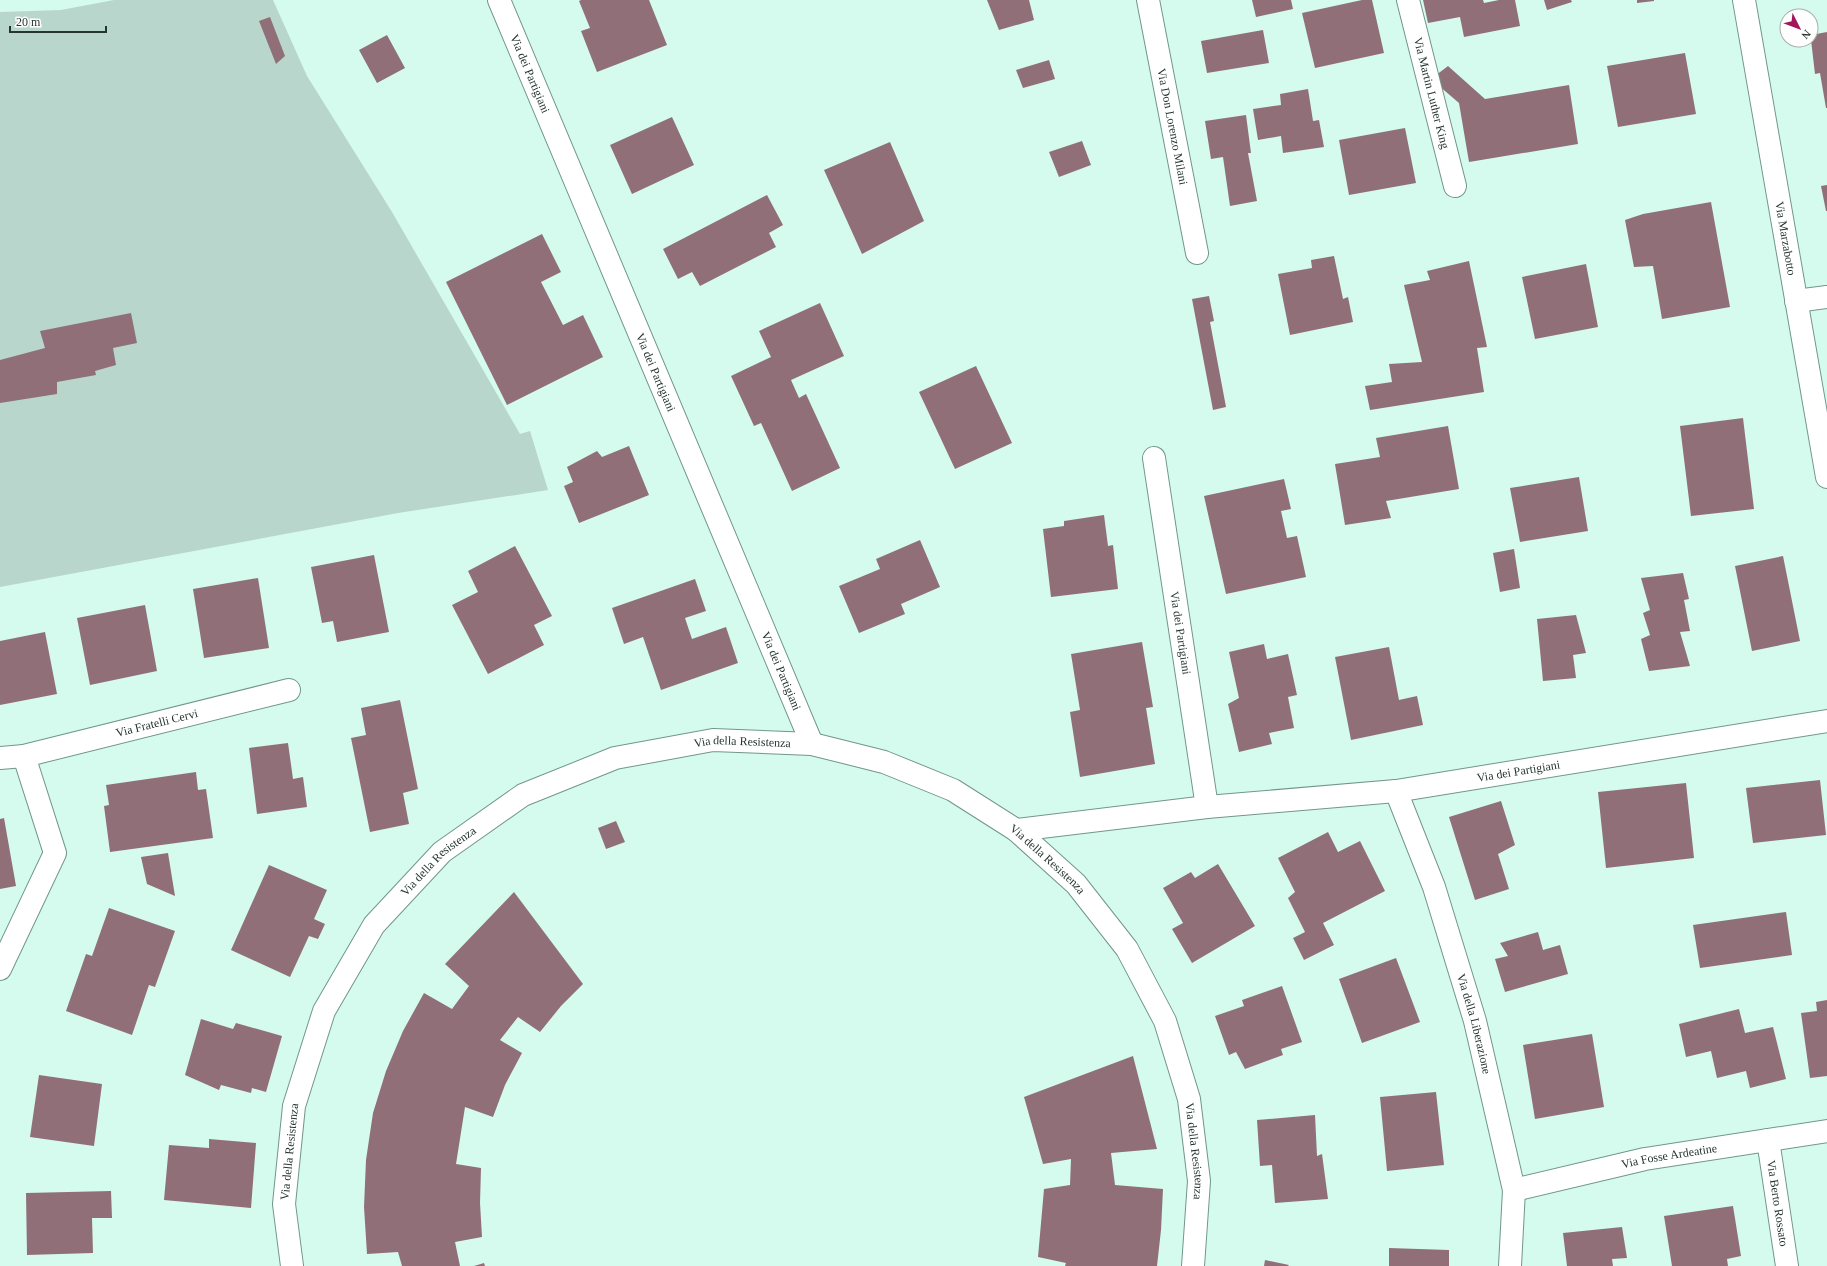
<svg xmlns="http://www.w3.org/2000/svg" width="1827" height="1266" viewBox="0 0 1827 1266" font-family="Georgia,serif">
<style>
.green{fill:#b8d6cc}
.building{fill:#906f79}
.lines{fill:none;stroke-linecap:round;stroke-linejoin:round}
.minor-casing{stroke:#72968b;stroke-width:24}
.minor{stroke:#fff;stroke-width:22}
.labels{text-anchor:middle;stroke-width:4;stroke-linejoin:round;paint-order:stroke}
.street-label{font-size:12px;fill:#263530;stroke:#fefefe}
</style>
<rect width="100%" height="100%" fill="#d4fbee"/>
<!-- green -->
<path class="green" d="M114 0H273L307 76 392 212 520 434 530 431 548 490 398 513 0 587V12L61 10Z"/>
<!-- building -->
<path class="building" d="M581 0H649L667 45 597 72 581 31 590 28 579 1Z
M987 0H1029L1034 20 999 30Z
M1252 0H1291L1293 9 1256 17Z
M1362 0H1372L1384 53 1315 68 1302 13Z
M1423 0H1483L1484 3 1499 0H1515L1520 26 1464 37 1460 17 1428 23Z
M1544 0H1571L1572 2 1547 10Z
M1637 0H1654V1L1637 3Z
M270 17 285 56 276 64 259 21Z
M1263 30 1269 63 1207 73 1201 41Z
M1827 32V108H1826L1820 73 1815 74 1811 40V35Z
M387 35 405 68 377 83 359 50Z
M1685 53 1696 114 1618 127 1607 66Z
M1049 60 1055 79 1023 88 1016 70Z
M1448 66 1485 99 1569 85 1578 144 1469 162 1459 103 1431 79Z
M1308 89 1313 121 1319 120 1324 147 1283 153 1281 136 1258 140 1253 109 1281 105 1280 94Z
M1246 115 1251 153H1248L1257 201 1230 206 1223 157 1211 159 1205 121Z
M672 117 694 165 632 194 610 145Z
M1405 128 1416 183 1349 195 1339 140Z
M1082 141 1091 165 1059 177 1049 152Z
M890 142 924 221 862 254 824 170Z
M1827 185V211H1826L1821 186Z
M767 195 783 225 769 233 776 247 700 286 692 272 678 279 663 249Z
M1711 202 1730 307 1662 319 1653 266 1634 267 1625 220 1643 214Z
M542 234 561 272 541 282 563 325 583 315 603 357 507 405 446 282Z
M1334 256 1343 299 1348 297 1353 322 1290 335 1278 274 1312 268 1311 260Z
M1469 261 1487 347 1477 348 1484 392 1370 410 1365 386 1392 382 1389 364 1422 362 1404 285 1430 280 1427 271Z
M1586 264 1598 327 1535 339 1522 277Z
M1209 296 1214 321 1210 322 1226 407 1213 410 1192 299Z
M820 303 844 356 791 380 799 398 806 394 840 468 792 491 761 423 754 426 731 376 771 357 759 331Z
M131 313 137 343 113 348 116 365 95 371 96 375 57 382V394L0 403V360L45 348 40 331Z
M976 366 1012 443 955 469 919 392Z
M1743 418 1754 509 1691 516 1680 426Z
M1448 426 1459 489 1386 501 1391 518 1345 525 1335 464 1380 457 1376 438Z
M629 446 649 495 579 523 564 486 573 482 567 467 597 451 602 457Z
M1579 477 1588 531 1520 542 1510 488Z
M1284 479 1291 509 1281 511 1287 538 1297 536 1306 577 1226 594 1204 496Z
M1104 515 1108 546 1113 545 1118 589 1051 597 1043 529 1064 526V521Z
M920 540 940 587 901 604 905 614 859 633 839 586 880 569 876 559Z
M515 546 552 616 534 625 544 645 488 674 452 605 478 592 468 571Z
M1514 549 1520 588 1500 592 1493 553Z
M374 555 389 632 337 642 333 621 322 623 311 567Z
M1783 556 1800 641 1752 651 1735 566Z
M1683 573 1689 599 1684 600 1690 631 1680 632 1690 666 1649 671 1641 639 1650 635 1643 613 1650 610 1641 578Z
M258 578 269 648 204 658 193 589Z
M695 579 706 611 685 618 692 639 726 627 738 663 661 690 643 637 624 644 612 608Z
M145 605 157 671 90 685 77 618Z
M1576 615 1586 653 1573 655 1576 678 1543 681 1537 619Z
M45 632 57 694 0 705V641Z
M1142 642 1153 707 1146 708 1155 764 1080 777 1070 712 1080 710 1071 654Z
M1264 644 1267 659 1288 654 1297 695 1288 697 1294 728 1269 733 1272 744 1239 752 1228 704 1239 698 1229 652Z
M1389 647 1399 700 1417 696 1423 725 1351 740 1335 657Z
M400 700 418 789 403 793 409 824 370 832 351 738 366 735 361 708Z
M288 743 293 779 303 777 307 807 257 814 249 748Z
M196 772 198 790 206 789 213 838 110 852 104 806 109 805 106 785Z
M1820 780 1826 835 1753 843 1746 788Z
M1686 783 1694 858 1606 868 1598 792Z
M1501 801 1515 845 1498 854 1509 889 1475 900 1449 817Z
M4 818 16 886 0 889V819Z
M616 821 625 842 606 849 598 828Z
M1328 832 1338 852 1360 841 1385 891 1323 923 1334 945 1304 960 1293 938 1305 932 1288 898 1295 892 1278 858Z
M168 853 175 896 147 884 141 857Z
M1218 864 1255 926 1192 963 1172 929 1183 923 1163 888 1191 872 1195 878Z
M269 865 327 890 314 919 325 924 318 939 309 936 290 977 231 950Z
M514 892 583 984 561 1006 540 1032 518 1017 500 1040 522 1053 505 1085 493 1117 465 1107 456 1164 481 1168 480 1203 482 1237 455 1242 460 1266H402L398 1252 367 1254 364 1207 366 1160 373 1113 386 1071 403 1031 424 993 452 1009 469 986 445 964Z
M109 908 175 931 155 987 149 985 132 1035 66 1011 86 954 92 956Z
M1786 912 1792 955 1700 968 1693 925Z
M1538 932 1543 950 1560 945 1568 974 1505 992 1495 959 1508 956 1500 943Z
M1396 958 1420 1022 1362 1043 1339 979Z
M1282 986 1302 1042 1281 1049 1283 1055 1245 1069 1236 1052 1229 1055 1215 1016 1244 1006 1242 1000Z
M1827 1000V1076L1810 1078 1801 1013 1817 1011 1816 1002Z
M1739 1009 1745 1033 1773 1027 1786 1079 1750 1088 1746 1071 1717 1078 1711 1051 1686 1057 1679 1024Z
M201 1019 233 1029 236 1023 282 1036 266 1092 252 1088 251 1093 221 1085 219 1090 185 1075Z
M1592 1034 1604 1107 1535 1119 1523 1045Z
M1133 1056 1157 1149 1111 1153 1115 1185 1163 1189 1161 1230 1157 1266H1065L1066 1263 1038 1257 1044 1189 1070 1185 1071 1159 1043 1164 1024 1097Z
M39 1075 102 1084 94 1146 30 1137Z
M1436 1092 1444 1165 1387 1171 1380 1097Z
M1315 1115 1317 1156 1322 1154 1328 1199 1275 1203 1272 1165 1260 1166 1257 1120Z
M209 1139 256 1143 251 1208 164 1200 169 1145 209 1148Z
M111 1191 112 1218H92L93 1253 27 1255 26 1193Z
M1733 1206 1741 1256 1727 1259 1728 1266H1672L1664 1216Z
M1622 1227 1627 1258 1612 1259 1613 1266H1567L1563 1233Z
M1389 1248 1449 1250V1266H1389Z
M1265 1260 1289 1265 1288 1266H1264Z
M484 1263 485 1266H474Z"/>
<g class="lines">
<defs>
<g id="minor">
<path id="s1" d="M499 0 812 744"/>
<path id="s2" d="M1148 0 1197 253"/>
<path id="s3" d="M1408 0 1455 186"/>
<path id="s4" d="M1744 0 1827 477"/>
<path d="M1796 301 1827 297"/>
<path id="s5" d="M1154 458 1207 807"/>
<path d="M0 758 24 756"/>
<path id="s6" d="M1396 791 1434 887 1475 1021 1514 1190 1510 1266"/>
<path id="s7" d="M1016 830 1207 807 1396 791 1827 721"/>
<path id="s8" d="M0 969 55 853 24 756 289 690"/>
<path id="s9" d="M1768 1140 1787 1266"/>
<path id="s10" d="M1514 1190 1645 1159 1827 1131"/>
<path id="s11" d="M292 1266 284 1204 294 1106 324 1011 374 925 442 852 523 795 615 758 713 740 812 744 884 762 953 790 1016 830 1076 884 1127 949 1165 1021 1189 1099 1199 1181 1193 1266"/>
</g>
</defs>
<!-- minor casing -->
<use href="#minor" class="minor-casing"/>
<!-- minor -->
<use href="#minor" class="minor"/>
</g>
<g class="labels">
<!-- street labels -->
<g class="street-label">
<text dy="4" stroke="none"><textPath href="#s1" startOffset="80">Via dei Partigiani</textPath></text>
<text dy="4" stroke="none"><textPath href="#s3" startOffset="96">Via Martin Luther King</textPath></text>
<text dy="4" stroke="none"><textPath href="#s2" startOffset="129">Via Don Lorenzo Milani</textPath></text>
<text dy="4" stroke="none"><textPath href="#s4" startOffset="242">Via Marzabotto</textPath></text>
<text dy="4" stroke="none"><textPath href="#s1" startOffset="404">Via dei Partigiani</textPath></text>
<text dy="4" stroke="none"><textPath href="#s5" startOffset="177">Via dei Partigiani</textPath></text>
<text dy="4" stroke="none"><textPath href="#s1" startOffset="728">Via dei Partigiani</textPath></text>
<text dy="4" stroke="none"><textPath href="#s8" startOffset="367">Via Fratelli Cervi</textPath></text>
<text dy="4" stroke="none"><textPath href="#s11" startOffset="787">Via della Resistenza</textPath></text>
<text dy="4" stroke="none"><textPath href="#s7" startOffset="506">Via dei Partigiani</textPath></text>
<text dy="4" stroke="none"><textPath href="#s11" startOffset="1123">Via della Resistenza</textPath></text>
<text dy="4" stroke="none"><textPath href="#s11" startOffset="451">Via della Resistenza</textPath></text>
<text dy="4" stroke="none"><textPath href="#s6" startOffset="246">Via della Liberazione</textPath></text>
<text dy="4" stroke="none"><textPath href="#s11" startOffset="115">Via della Resistenza</textPath></text>
<text dy="4" stroke="none"><textPath href="#s11" startOffset="1459">Via della Resistenza</textPath></text>
<text dy="4" stroke="none"><textPath href="#s10" startOffset="159">Via Fosse Ardeatine</textPath></text>
<text dy="4" stroke="none"><textPath href="#s9" startOffset="64">Via Berto Rossato</textPath></text>
</g>
</g>
<!-- north arrow -->
<g transform="translate(1799 28) rotate(132)"><circle r="19" fill="#fefefe" stroke="#a8aeac"/>
<path d="M0-3L7 15L0 10L-7 15Z" fill="#a3165b"/>
<text y="-6" font-size="11" font-weight="bold" text-anchor="middle" fill="#263530">N</text>
</g>
<!-- scale -->
<path d="M10 26v6h96v-6" fill="none" stroke="#263530" stroke-width="2"/>
<text x="16" y="26" font-size="12" fill="#263530" stroke="#fefefe" stroke-width="3" paint-order="stroke">20 m</text>
</svg>
